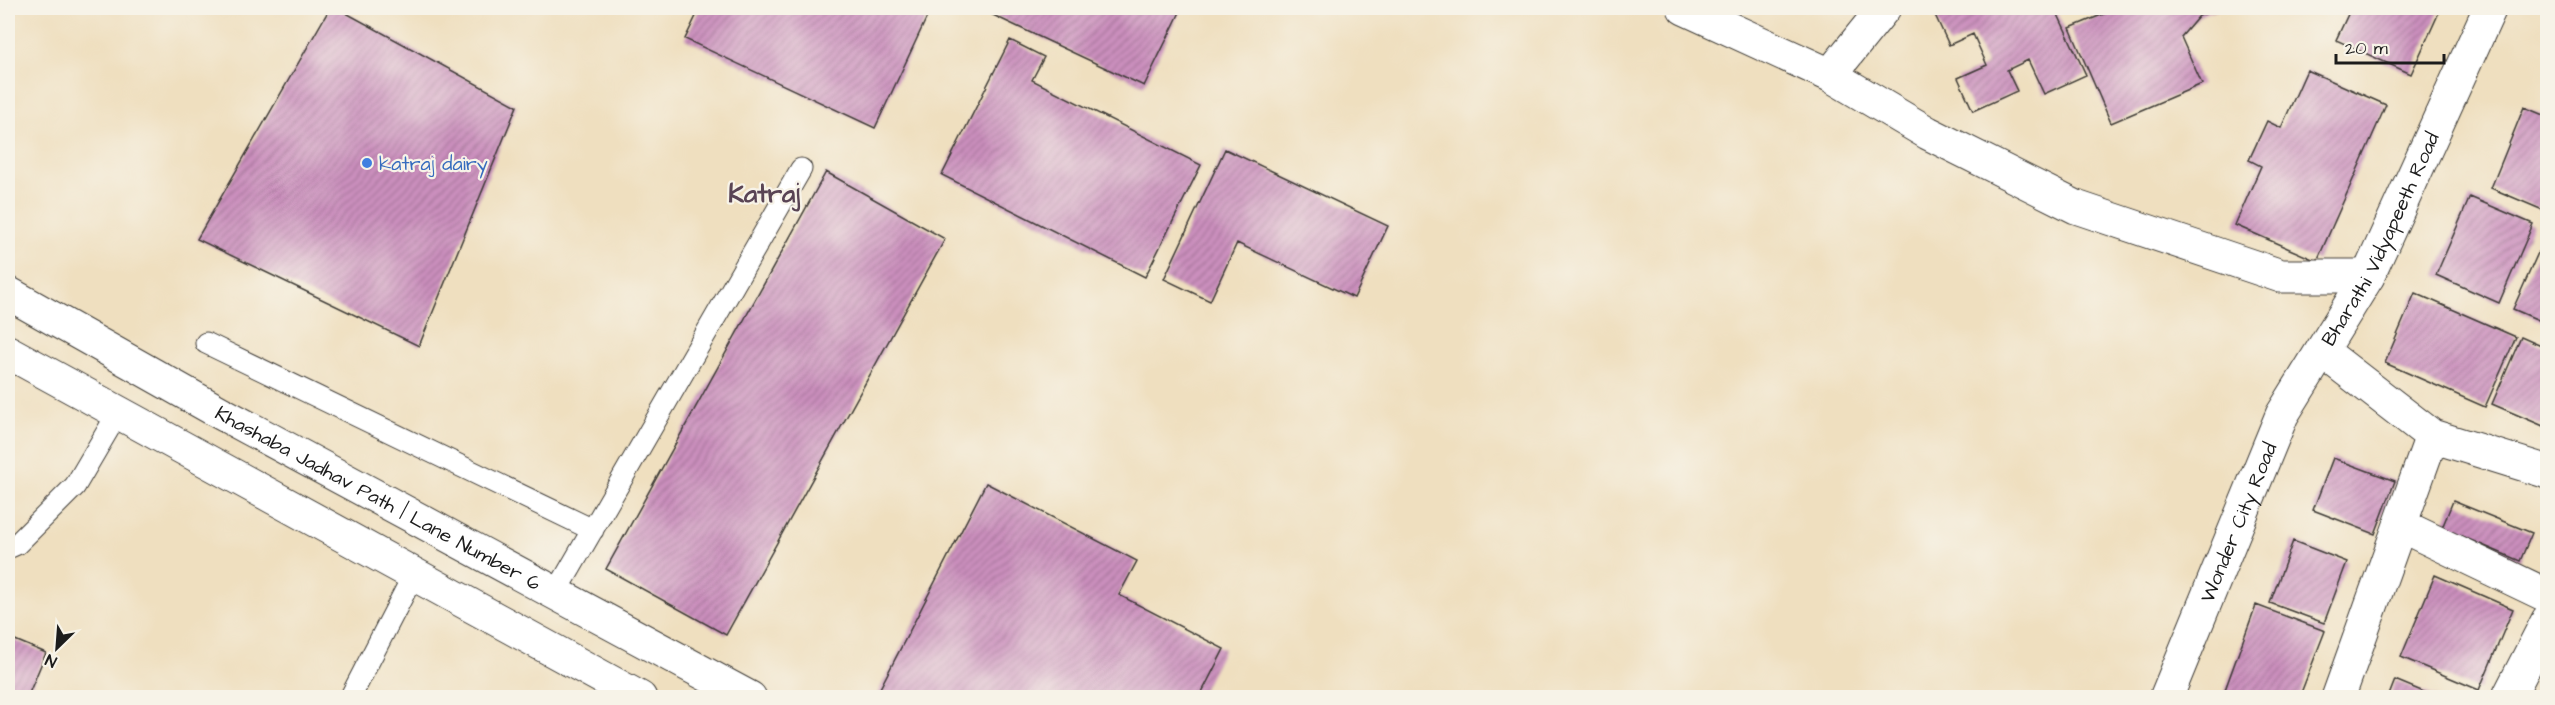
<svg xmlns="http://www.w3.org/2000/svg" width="2555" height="705" viewBox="0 0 2555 705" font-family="'Architects Daughter',sans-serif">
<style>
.building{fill:url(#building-hatch)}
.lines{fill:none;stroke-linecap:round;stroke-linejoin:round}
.service-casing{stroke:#3c3934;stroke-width:23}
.minor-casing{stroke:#3c3934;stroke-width:35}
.tertiary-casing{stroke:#3c3934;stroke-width:35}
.service{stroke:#fff;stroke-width:21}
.minor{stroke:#fff;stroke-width:33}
.tertiary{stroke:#fff;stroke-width:33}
.shop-dot{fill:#3f7fe0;stroke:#f7f3e8;stroke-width:2}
.labels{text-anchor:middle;stroke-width:4.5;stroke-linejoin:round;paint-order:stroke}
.shop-label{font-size:20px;fill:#366cbe;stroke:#f7f3e8;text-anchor:start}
.street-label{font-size:20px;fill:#1c1c1c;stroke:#f7f3e8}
.district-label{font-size:26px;font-weight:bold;fill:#594454;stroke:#f7f3e8}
</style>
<defs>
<pattern id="building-hatch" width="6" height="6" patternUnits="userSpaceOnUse" patternTransform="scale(1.5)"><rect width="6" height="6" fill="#cb8fbd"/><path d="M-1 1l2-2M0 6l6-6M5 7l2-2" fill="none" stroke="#a47499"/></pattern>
</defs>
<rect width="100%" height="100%" fill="#f7f3e8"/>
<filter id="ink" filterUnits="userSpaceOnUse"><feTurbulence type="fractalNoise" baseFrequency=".0167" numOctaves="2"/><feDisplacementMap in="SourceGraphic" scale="12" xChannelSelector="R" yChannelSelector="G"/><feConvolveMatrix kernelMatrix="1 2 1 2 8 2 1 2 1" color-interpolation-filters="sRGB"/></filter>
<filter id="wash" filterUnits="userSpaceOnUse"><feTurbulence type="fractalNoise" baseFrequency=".008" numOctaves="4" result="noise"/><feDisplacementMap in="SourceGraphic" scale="24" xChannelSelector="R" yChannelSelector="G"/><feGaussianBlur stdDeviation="1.35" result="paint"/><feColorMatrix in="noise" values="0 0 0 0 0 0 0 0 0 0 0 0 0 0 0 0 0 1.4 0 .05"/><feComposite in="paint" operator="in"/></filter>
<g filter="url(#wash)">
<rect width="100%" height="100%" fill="#efdfbf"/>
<g id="blocks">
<!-- building -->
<path class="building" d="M330 8H337L517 106 419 346 197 239Z
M700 8H906L927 17 875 128 685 39Z
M978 8H1182L1144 86Z
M1951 8H2029L2030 11 2037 8H2055L2086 75 2044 94 2028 60 2007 70 2017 91 1973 111 1958 78 1987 65 1973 34 1949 45 1935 15Z
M2118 8H2220L2199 16 2181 37 2202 84 2111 123 2070 28Z
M2351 8H2441L2411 74 2336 40Z
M1010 40 1044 57 1032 80 1201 165 1145 277 942 175Z
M2307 70 2386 105 2317 261 2235 225 2261 166 2249 160 2267 121 2281 128Z
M2524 107 2548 117V205L2545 211 2491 188Z
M1225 149 1388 226 1354 298 1237 243 1210 301 1164 279Z
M826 172 945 239 726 635 606 569Z
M2470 197 2533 224 2499 303 2436 275Z
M2546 235H2548V324L2513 309Z
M2415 293 2516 337 2485 407 2385 363Z
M2521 337 2548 349V428L2492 404Z
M2333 458 2395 481 2375 534 2313 510Z
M986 483 1137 561 1119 595 1224 649 1199 698H875Z
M2453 501 2532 533 2520 561 2442 528Z
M2293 541 2347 562 2324 623 2270 603Z
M2435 575 2513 609 2479 690 2401 657Z
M2256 605 2325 631 2299 698H2222Z
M8 637 46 653 27 698H8Z
M2395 680 2436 697V698H2388Z"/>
</g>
</g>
<g filter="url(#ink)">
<use href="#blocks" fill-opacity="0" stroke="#3c3934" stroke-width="1.5"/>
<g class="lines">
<defs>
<path id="service" d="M206 343 593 530
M8 548 17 544 75 486 118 413
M556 593 801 169
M350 698 414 574"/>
<path id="minor" d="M1684 8 1830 75 1928 133 2076 207 2281 276H2368
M1830 75 1884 8
M2322 351 2432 436 2338 698
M2432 436 2548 472
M2400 525 2548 596
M2508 698 2548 620"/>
<g id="tertiary">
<path id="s1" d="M8 293 219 412 750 698"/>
<path d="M8 352 640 698"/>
<path id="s2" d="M2166 698 2282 415 2368 276 2490 8"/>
</g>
</defs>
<!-- service casing -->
<use href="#service" class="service-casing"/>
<!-- minor casing -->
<use href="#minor" class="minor-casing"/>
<!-- tertiary casing -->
<use href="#tertiary" class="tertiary-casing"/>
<!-- service -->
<use href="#service" class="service"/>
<!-- minor -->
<use href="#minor" class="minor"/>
<!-- tertiary -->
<use href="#tertiary" class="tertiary"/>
</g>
</g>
<!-- markers -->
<circle class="shop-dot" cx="367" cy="163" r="6"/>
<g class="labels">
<!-- shop labels -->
<g class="shop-label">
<text x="379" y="170">katraj dairy</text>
</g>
<!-- street labels -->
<g class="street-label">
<text dy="7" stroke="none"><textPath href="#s2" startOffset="508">Bharathi Vidyapeeth Road</textPath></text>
<text dy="7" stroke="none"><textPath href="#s1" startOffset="423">Khashaba Jadhav Path | Lane Number 6</textPath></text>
<text dy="7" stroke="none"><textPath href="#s2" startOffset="190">Wonder City Road</textPath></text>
</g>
<!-- district labels -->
<g class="district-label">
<text x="764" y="202">Katraj</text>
</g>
</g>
<!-- margin -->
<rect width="2555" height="705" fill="none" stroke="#f7f3e8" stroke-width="30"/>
<!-- north arrow -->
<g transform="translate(57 648) rotate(205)" stroke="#f7f3e8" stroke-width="4.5" paint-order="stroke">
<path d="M0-4.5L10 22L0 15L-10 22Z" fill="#1c1c1c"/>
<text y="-9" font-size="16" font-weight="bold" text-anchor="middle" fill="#1c1c1c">N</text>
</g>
<!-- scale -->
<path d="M2336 54v9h108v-9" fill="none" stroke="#1c1c1c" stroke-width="3"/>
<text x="2345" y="54" font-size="18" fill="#1c1c1c" stroke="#f7f3e8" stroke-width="4.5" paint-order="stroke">20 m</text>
</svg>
